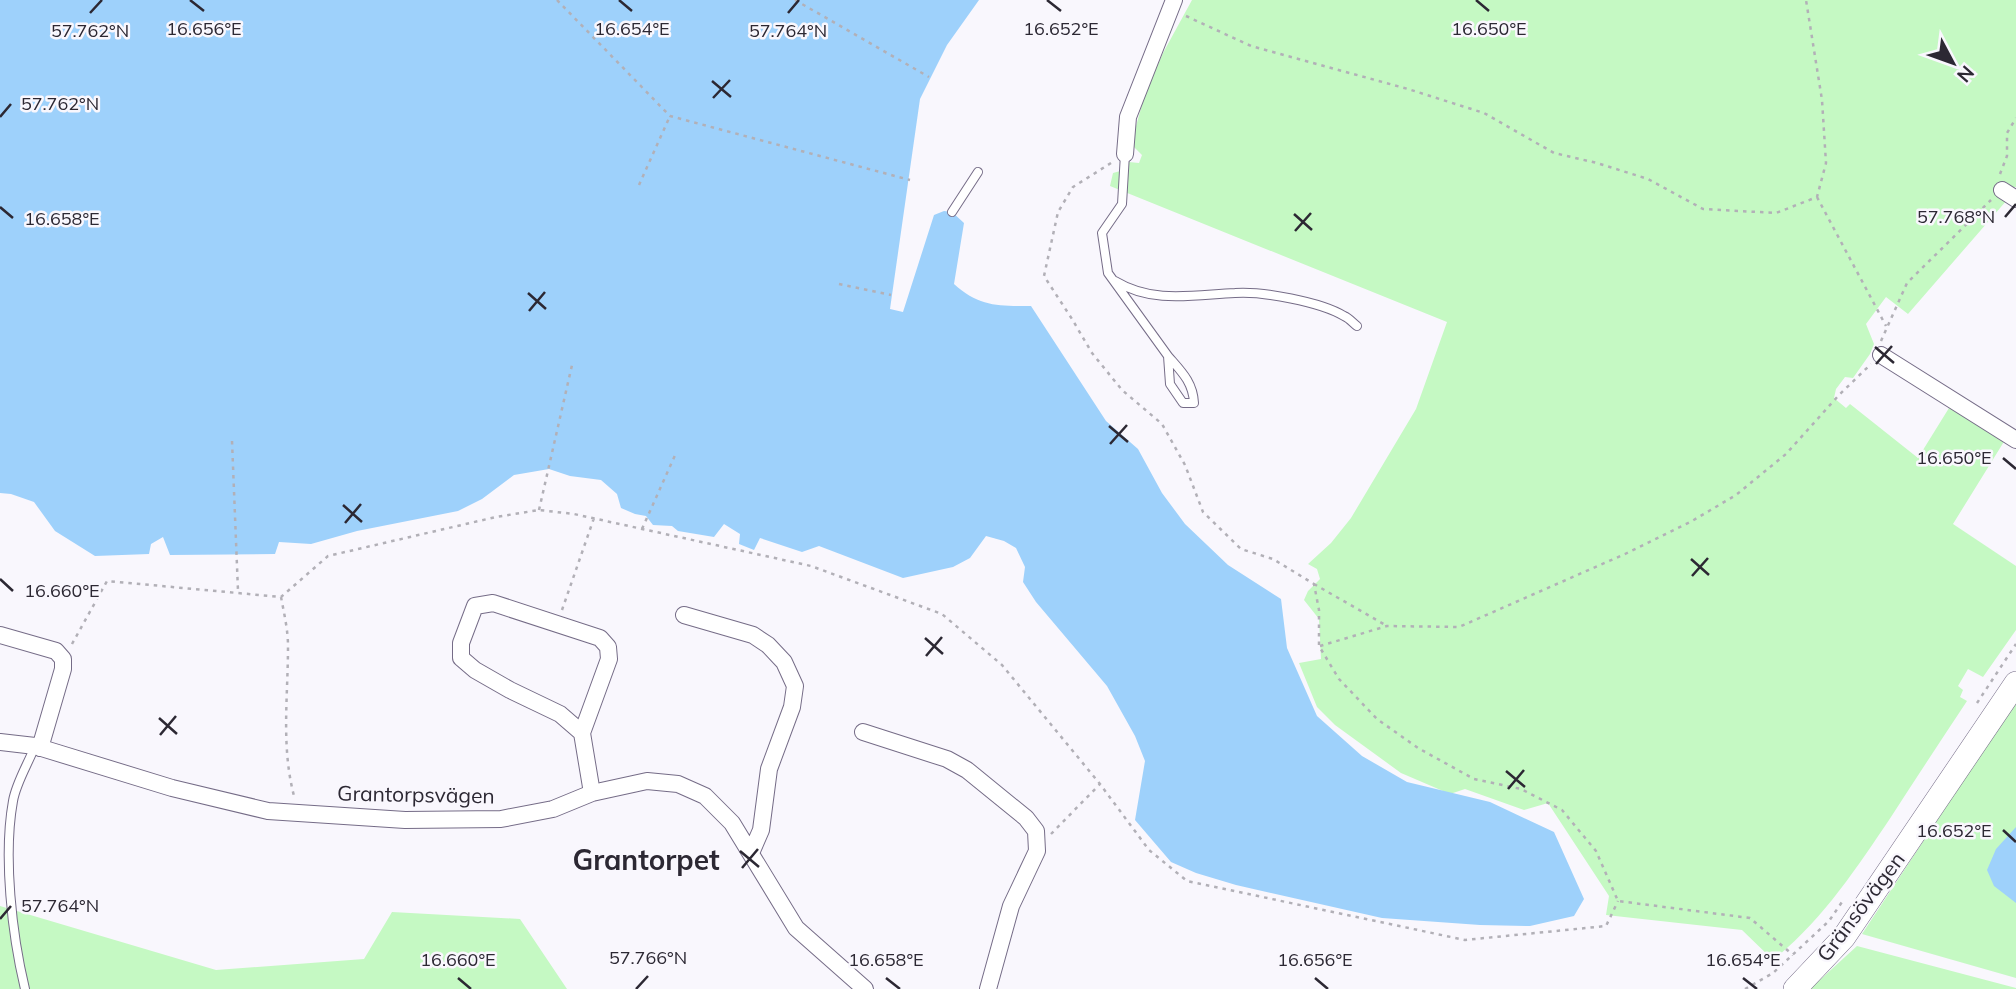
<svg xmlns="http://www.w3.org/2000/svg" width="2016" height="989" viewBox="0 0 2016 989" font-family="Mulish,sans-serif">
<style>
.green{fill:#c5f9c3}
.water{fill:#9ed1fb}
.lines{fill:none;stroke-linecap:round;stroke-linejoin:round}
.lane-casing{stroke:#756c87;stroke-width:10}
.street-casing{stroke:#756c87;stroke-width:18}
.secondary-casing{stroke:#756c87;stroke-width:24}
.path{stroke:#b2b0b7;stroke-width:2.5;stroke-dasharray:3.5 5;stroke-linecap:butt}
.lane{stroke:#fff;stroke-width:8}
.street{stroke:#fff;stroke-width:16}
.secondary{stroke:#fff;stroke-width:23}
.ticks{fill:none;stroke:#2c2833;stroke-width:2.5}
.labels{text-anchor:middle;stroke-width:5;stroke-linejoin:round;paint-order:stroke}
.street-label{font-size:21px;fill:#2c2833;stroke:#f9f7fd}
.district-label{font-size:28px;font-weight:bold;fill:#2c2833;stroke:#f9f7fd}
.ticks-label{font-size:18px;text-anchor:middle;fill:#2c2833;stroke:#f9f7fd;stroke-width:5;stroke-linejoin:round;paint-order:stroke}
</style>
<rect width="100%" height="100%" fill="#f9f7fd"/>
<!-- green -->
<path class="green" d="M1192 0H2016V187H2009L2007 200 1908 314 1886 297 1866 324 1874 344 1870 354 1853 378 1845 377 1836 389 1834 398 1846 408 1850 404 1918 458 1949 408 2005 440 1953 524 2016 566V630L1983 677 1968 669 1958 686 1963 690 1960 697 1967 701C1942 739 1916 778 1891 817 1856 869 1822 921 1773 960L1742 930 1606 915 1609 896 1548 803 1524 810 1465 789 1450 794 1401 773 1335 725 1317 707 1299 663 1321 659 1319 619 1304 600 1308 591 1320 579 1317 569 1308 564 1331 543 1351 518 1416 409 1447 322 1110 186 1113 173 1124 170 1129 162 1139 163 1142 155 1131 144 1145 94 1163 53Z
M2016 701V978L1862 934Z
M0 906 216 970 364 959 392 912 520 919 567 989H0Z
M1857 946 2016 988V989H1810Z"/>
<!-- water -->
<path class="water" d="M0 0H979L947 45 920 99 890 309 903 312 934 215 944 211 952 212 964 223 954 284C979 307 999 306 1031 306L1106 421 1138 449 1162 493 1185 524 1228 565 1281 599 1287 648 1317 716 1362 756 1407 782 1490 802 1554 832 1584 899 1574 916 1530 926 1480 925 1382 918 1236 885 1196 873 1171 862 1135 820 1145 761 1135 736 1107 686 1036 602 1023 582 1025 567 1016 548 1004 541 986 536 970 558 953 567 903 578 819 546 802 552 760 538 754 550 739 544 740 534 724 524 714 537 678 531 672 526 653 525 646 516 635 514 621 508 617 494 601 480 570 476 549 469 514 475 482 499 458 511 357 531 311 544 279 542 275 554 170 555 163 537 151 544 149 554 95 556 55 531 34 502 11 494 0 493Z
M2016 827V903L1994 886 1987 870 1996 849Z"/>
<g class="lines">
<defs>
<path id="lane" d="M1125 154 1122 204 1102 233 1108 273 1168 356 1170 384 1183 403H1194C1193 382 1181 371 1168 356
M952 212 978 172
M1115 281C1153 304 1193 295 1235 293 1262 291 1321 302 1344 316 1349 318 1353 323 1357 326
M25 989C12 935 3 856 13 801 16 783 28 764 35 746"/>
<path id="street" d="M1125 154 1128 117 1174 0
M2002 190 2016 199
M1881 355 2016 440
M684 615 753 635 768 645 784 662 795 686 792 707 769 769 761 830 751 853
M0 635 56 651 63 659V669L40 748
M863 732 947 759 967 770 1026 818 1036 831 1037 851 1011 906 988 989
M582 733 560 714 510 690 475 670 461 658V643L475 606 493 603 600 638 608 647 609 659 582 733 592 793
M0 742 35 746 172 788 268 811 405 820 501 819 553 809 592 793 647 781 678 784 705 796 732 823 796 928 865 989"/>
<path id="secondary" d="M1795 989 1844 937 2016 683"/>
</defs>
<!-- lane casing -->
<use href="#lane" class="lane-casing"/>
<!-- street casing -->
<use href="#street" class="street-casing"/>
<!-- secondary casing -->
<use href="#secondary" class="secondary-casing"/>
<!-- path -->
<path class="path" d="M557 0 670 116 910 180
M795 0 929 77
M1186 16 1251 46 1408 89 1484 113 1554 153 1597 163 1648 179 1703 209 1776 213 1817 197 1826 163 1822 100 1806 0
M1111 163 1073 187 1058 212 1044 276 1072 319 1092 353 1122 390 1162 424 1185 465 1203 512 1241 549 1273 559 1314 584 1319 610V646L1339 679 1377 719 1418 748 1474 779 1521 789 1562 810 1596 851 1618 901 1750 918 1793 955
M2000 174 2007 156V133L2016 118
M639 185 670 116
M1817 197 1886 326
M839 284 891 295
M1881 341 1907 283 1991 200
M232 441 238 591
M539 510 572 365
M642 529 676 453
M1314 584 1387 626
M281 597C284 613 288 630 288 646 288 697 281 746 294 796
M562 610 594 518
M72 644 107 581 281 597 328 556 496 517 539 510 574 514 811 566 942 614 1002 665 1100 784 1149 850 1187 881 1465 940 1606 926 1618 901
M1320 646 1387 626 1459 627 1625 554 1692 521 1736 495 1786 454 1839 395 1871 364
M1977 703 2016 644
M1051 834 1100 784
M1745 989 1773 973 1829 921 1842 902"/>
<!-- lane -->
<use href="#lane" class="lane"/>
<!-- street -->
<use href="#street" class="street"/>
<!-- secondary -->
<use href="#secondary" class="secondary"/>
</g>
<!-- ticks -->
<path class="ticks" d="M190 0 204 11M619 0 632 11M1047 0 1061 11M1476 0 1489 11M90 13 102 0M788 13 799 0M712 81 731 97M713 98 730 80M0 117 11 104M0 207 13 218M1294 214 1312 230M2005 217 2016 204M1295 231 1311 213M528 293 546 309M529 311 545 292M1875 347 1894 363M1876 364 1892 346M1109 426 1128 442M1110 444 1127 425M2003 458 2016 469M343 505 362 522M345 523 361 504M1691 559 1709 575M1692 576 1708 558M0 579 13 591M925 638 943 654M926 656 942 637M159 718 177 734M160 735 176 716M1506 771 1525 787M1508 789 1524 770M2003 830 2016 842M740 851 759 867M742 868 758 849M0 919 11 906M458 978 471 989M886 978 900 989M1315 978 1328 989M1743 978 1757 989M636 989 648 976"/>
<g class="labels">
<!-- street labels -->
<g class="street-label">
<text transform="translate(416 795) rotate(1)" y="7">Grantorpsvägen</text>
<text transform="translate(1861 907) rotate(-53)" y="7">Gränsövägen</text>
</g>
<!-- district labels -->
<g class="district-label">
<text x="646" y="870">Grantorpet</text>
</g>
</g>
<g class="ticks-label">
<text x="204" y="35">16.656°E</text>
<text x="632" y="35">16.654°E</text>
<text x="1061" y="35">16.652°E</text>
<text x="1489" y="35">16.650°E</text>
<text x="788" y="37">57.764°N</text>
<text x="90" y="37">57.762°N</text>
<text x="60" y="110">57.762°N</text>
<text x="1956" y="223">57.768°N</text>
<text x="62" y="225">16.658°E</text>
<text x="1954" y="464">16.650°E</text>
<text x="62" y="597">16.660°E</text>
<text x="1954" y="837">16.652°E</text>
<text x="60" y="912">57.764°N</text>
<text x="648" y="964">57.766°N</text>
<text x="458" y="966">16.660°E</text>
<text x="886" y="966">16.658°E</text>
<text x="1315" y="966">16.656°E</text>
<text x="1743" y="966">16.654°E</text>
</g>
<!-- north arrow -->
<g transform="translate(1953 63) rotate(131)" stroke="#f9f7fd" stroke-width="5" paint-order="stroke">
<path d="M0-5L12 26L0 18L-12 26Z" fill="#2c2833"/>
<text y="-10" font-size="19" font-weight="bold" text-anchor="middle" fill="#2c2833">N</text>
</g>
</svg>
